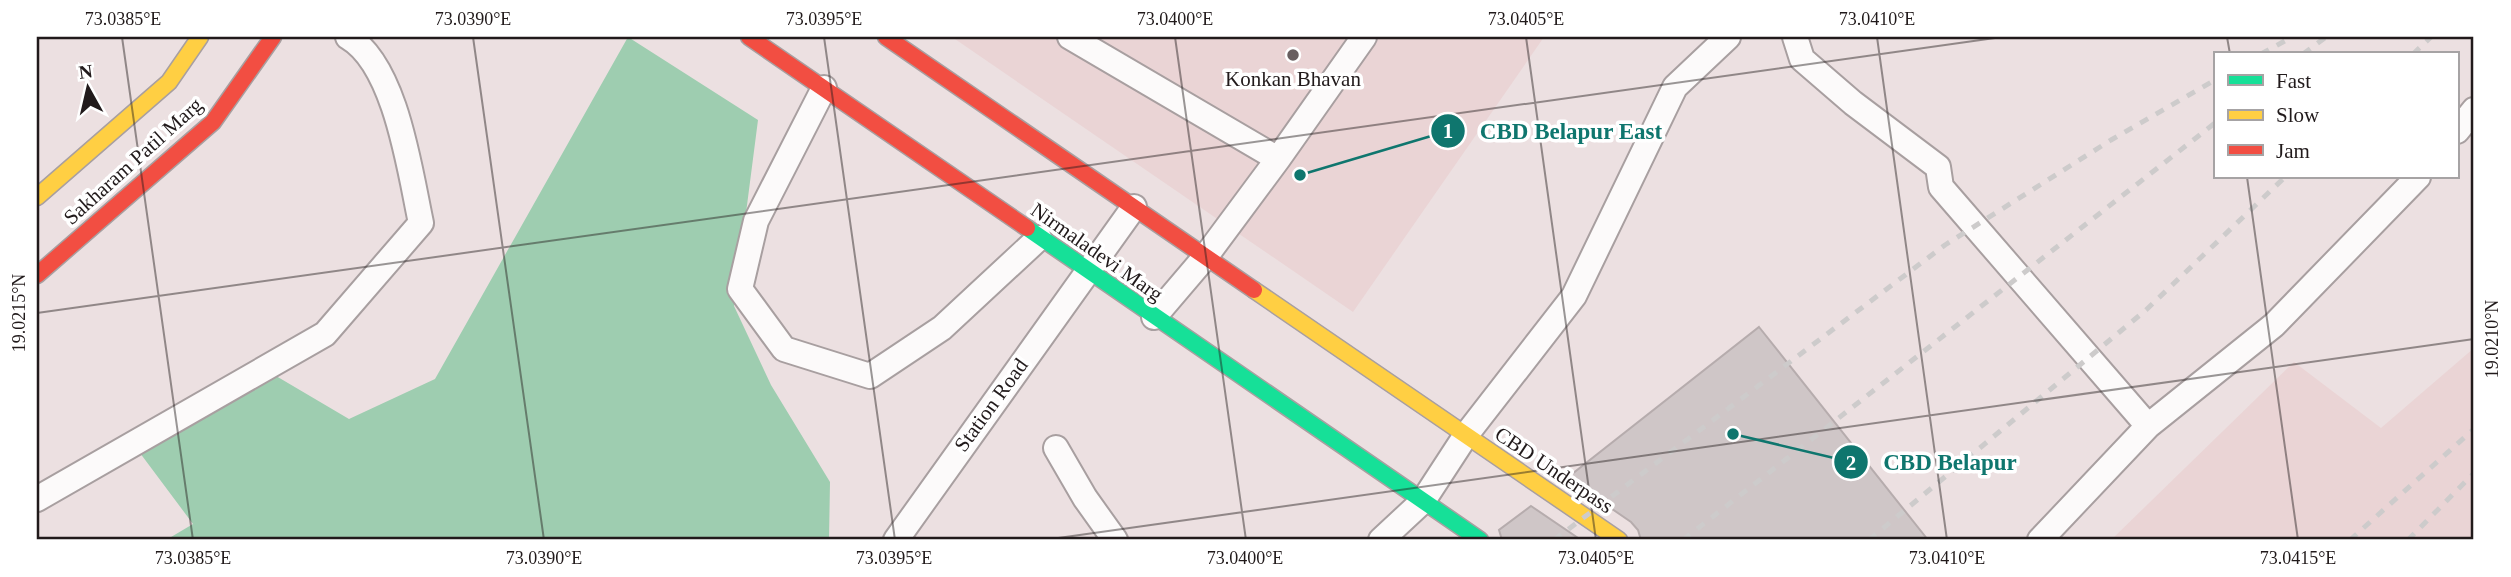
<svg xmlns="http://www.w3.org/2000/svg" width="2511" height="577" viewBox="0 0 2511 577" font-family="'Times New Roman',serif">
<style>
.built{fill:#ead4d5}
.forest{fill:#9ecdb0}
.building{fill:#cfc6c7;stroke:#b6acad;stroke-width:2}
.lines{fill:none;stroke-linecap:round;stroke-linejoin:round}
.lane-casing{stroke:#a89fa0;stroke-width:28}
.fast-casing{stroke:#a89fa0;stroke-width:19}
.slow-casing{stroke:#a89fa0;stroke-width:19}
.jam-casing{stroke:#a89fa0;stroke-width:19}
.lane{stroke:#fcfafa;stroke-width:24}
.fast{stroke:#16e098;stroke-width:16}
.slow{stroke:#ffcf43;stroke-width:16}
.jam{stroke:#f24e42;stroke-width:16}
.rail{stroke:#cdcbcb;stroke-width:5;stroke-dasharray:9 9;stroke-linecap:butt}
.ticks{fill:none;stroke:#211a1b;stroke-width:2;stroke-opacity:0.45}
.poi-dot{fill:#685f60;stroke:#fff;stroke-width:2.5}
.labels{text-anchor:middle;stroke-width:7;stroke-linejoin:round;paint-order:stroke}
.poi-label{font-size:21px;fill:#211a1b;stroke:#fff}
.street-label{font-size:21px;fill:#211a1b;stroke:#fff}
.leader{fill:none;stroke:#0f766e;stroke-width:2.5}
.callout-dot{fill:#0f766e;stroke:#fff;stroke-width:2.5}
.mark-label{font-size:21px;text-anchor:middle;font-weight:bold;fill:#fff}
.callout-label{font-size:23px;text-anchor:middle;font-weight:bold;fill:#0f766e;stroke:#fff;stroke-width:7;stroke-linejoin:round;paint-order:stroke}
.neatline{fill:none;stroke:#211a1b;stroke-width:2.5}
.ticks-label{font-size:18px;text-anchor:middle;fill:#211a1b}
</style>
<rect width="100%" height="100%" fill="#ece0e1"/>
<!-- built -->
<path class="built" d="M952 37H1544L1353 312Z
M2474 348V540H2111L2294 362 2381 428Z"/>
<!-- forest -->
<path class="forest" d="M628 37 758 120 734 306 771 385 830 482 829 540H166L193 524 140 453 254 363 349 419 435 379Z"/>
<!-- building -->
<path class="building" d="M1759 327 1928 540H1641L1638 530 1631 522 1567 478Z
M1531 506 1581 540H1502L1499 530Z"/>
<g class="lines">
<defs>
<path id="lane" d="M1070 37 1278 159 1364 37
M1795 37 1802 59 1853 103 1938 167 1941 187 2148 426 2040 540
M824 88 756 221 740 289 784 349 870 376 942 328 1039 238
M2457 131 2474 110
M1154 317 1206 256 1278 159
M2148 426 2274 325 2418 177
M1056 448 1085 498 1115 540
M37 499 325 334 421 223C410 172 396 65 348 37
M896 540 1134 207
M1381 540 1423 501 1466 435 1574 296 1675 87 1728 37"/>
<path id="fast" d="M1027 228 1480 540"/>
<path id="slow" d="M37 197 169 82 200 37
M1254 290 1619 540"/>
<path id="jam" d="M749 37 1027 228
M886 37 1254 290
M37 275 213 122 273 37"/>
</defs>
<!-- lane casing -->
<use href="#lane" class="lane-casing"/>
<!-- fast casing -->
<use href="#fast" class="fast-casing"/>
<!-- slow casing -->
<use href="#slow" class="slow-casing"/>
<!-- jam casing -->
<use href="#jam" class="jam-casing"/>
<!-- lane -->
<use href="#lane" class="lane"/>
<!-- fast -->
<use href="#fast" class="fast"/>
<!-- slow -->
<use href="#slow" class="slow"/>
<!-- jam -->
<use href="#jam" class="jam"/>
<!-- rail -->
<path class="rail" d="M2261 54 2292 37
M2303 54 2326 37
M2413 54 2431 37
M1554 540 1945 245 2111 140 2215 80
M1683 540 2215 123
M1869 540 2146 310 2285 177
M2350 540 2474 429
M2408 540 2474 473"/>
</g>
<!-- ticks -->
<path class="ticks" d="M122 37 193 540M473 37 544 540M824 37 895 540M1175 37 1246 540M1526 37 1596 540M1877 37 1947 540M2227 37 2230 54M2247 177 2298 540M37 313 2002 37M1044 540 2474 339"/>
<!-- markers -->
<circle class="poi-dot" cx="1293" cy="55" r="7"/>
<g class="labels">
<!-- poi labels -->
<g class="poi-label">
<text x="1293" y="86">Konkan Bhavan</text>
</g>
<!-- street labels -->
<g class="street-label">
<text transform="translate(133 161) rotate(-42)" y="7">Sakharam Patil Marg</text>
<text transform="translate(1097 252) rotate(35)" y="7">Nirmaladevi Marg</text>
<text transform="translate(991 405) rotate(-54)" y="7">Station Road</text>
<text transform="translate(1554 470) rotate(34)" y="7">CBD Underpass</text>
</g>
</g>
<!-- callouts -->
<path class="leader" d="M1300 175L1448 131M1733 434L1851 462"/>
<g class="callout-dot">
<circle cx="1300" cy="175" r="7"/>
<circle cx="1733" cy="434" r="7"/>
<circle cx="1448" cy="131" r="18"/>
<circle cx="1851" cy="462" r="18"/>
</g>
<g class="mark-label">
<text x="1448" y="138">1</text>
<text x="1851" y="470">2</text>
</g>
<g class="callout-label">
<text x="1571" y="139">CBD Belapur East</text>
<text x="1950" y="470">CBD Belapur</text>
</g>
<!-- border -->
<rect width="2511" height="577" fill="none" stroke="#ffffff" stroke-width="77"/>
<!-- legend -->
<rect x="2214" y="52" width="245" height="126" fill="#ffffff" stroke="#a6a3a4" stroke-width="2"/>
<rect x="2228" y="75" width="35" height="10" fill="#16e098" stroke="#a6a3a4" stroke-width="2"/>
<text x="2276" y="88" font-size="21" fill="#211a1b">Fast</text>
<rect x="2228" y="110" width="35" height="10" fill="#ffcf43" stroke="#a6a3a4" stroke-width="2"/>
<text x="2276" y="122" font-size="21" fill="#211a1b">Slow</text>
<rect x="2228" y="145" width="35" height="10" fill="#f24e42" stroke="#a6a3a4" stroke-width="2"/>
<text x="2276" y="158" font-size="21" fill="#211a1b">Jam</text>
<!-- north arrow -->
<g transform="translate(88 88) rotate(352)" stroke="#ffffff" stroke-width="5" paint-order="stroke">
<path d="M0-5L12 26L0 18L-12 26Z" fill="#211a1b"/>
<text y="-10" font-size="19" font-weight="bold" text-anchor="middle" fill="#211a1b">N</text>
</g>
<rect x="38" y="38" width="2434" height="500" class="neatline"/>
<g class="ticks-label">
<text x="123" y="25">73.0385°E</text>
<text x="473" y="25">73.0390°E</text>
<text x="824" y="25">73.0395°E</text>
<text x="1175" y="25">73.0400°E</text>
<text x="1526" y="25">73.0405°E</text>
<text x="1877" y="25">73.0410°E</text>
<text transform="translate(19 313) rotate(-90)" y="6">19.0215°N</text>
<text transform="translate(2492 339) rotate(-90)" y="6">19.0210°N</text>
<text x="193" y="564">73.0385°E</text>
<text x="544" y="564">73.0390°E</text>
<text x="894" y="564">73.0395°E</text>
<text x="1245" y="564">73.0400°E</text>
<text x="1596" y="564">73.0405°E</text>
<text x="1947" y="564">73.0410°E</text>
<text x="2298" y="564">73.0415°E</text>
</g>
</svg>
